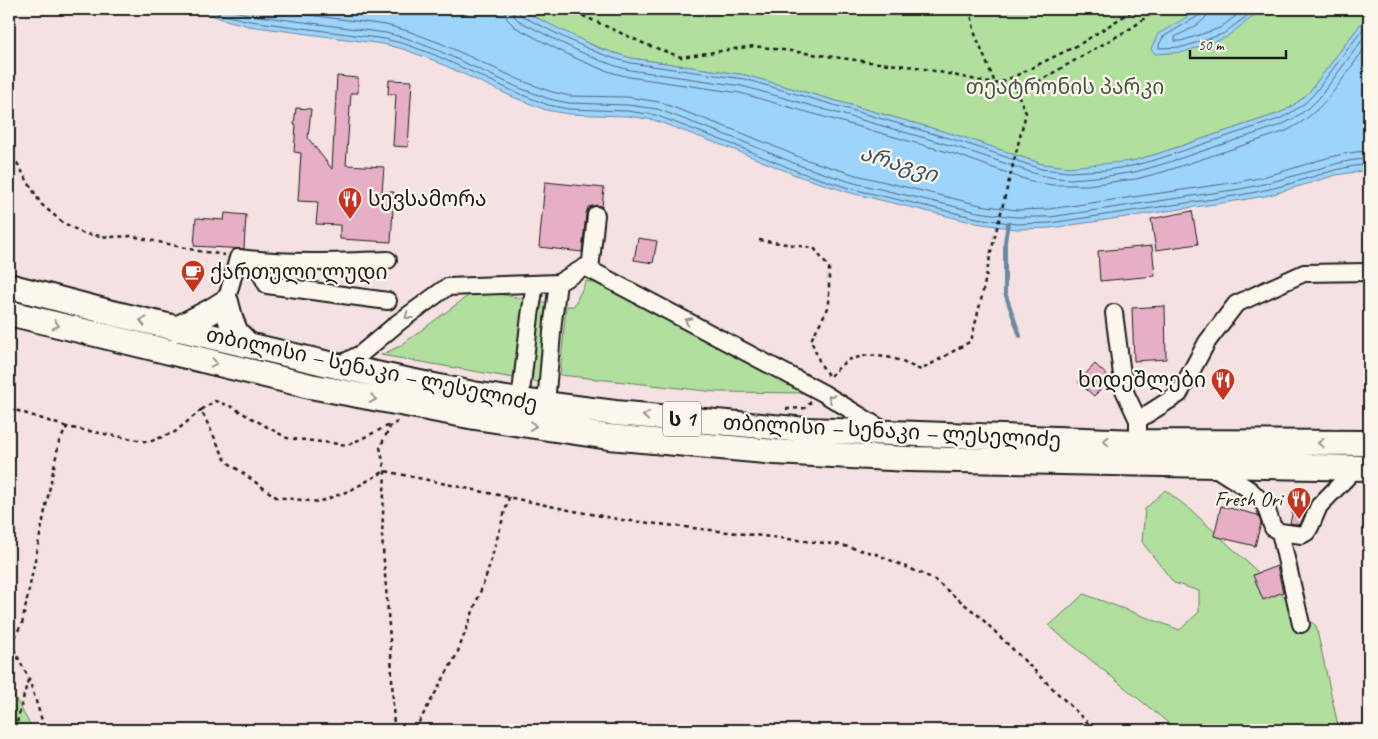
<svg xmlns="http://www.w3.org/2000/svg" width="1378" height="739" viewBox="0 0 1378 739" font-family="Caveat,'Noto Sans Georgian',sans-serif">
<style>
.green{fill:#b0df9e;stroke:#667e5d}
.water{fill:#9dd4fc;stroke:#698aa2}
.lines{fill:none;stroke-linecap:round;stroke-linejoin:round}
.shore{stroke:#506676;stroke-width:1}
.stream{stroke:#698aa2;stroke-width:4}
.building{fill:#e6afc6;stroke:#1c1c1c}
.minor-casing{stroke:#1c1c1c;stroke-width:20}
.highway-casing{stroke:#1c1c1c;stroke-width:28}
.path{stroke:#1c1c1c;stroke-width:2.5;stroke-dasharray:4 4;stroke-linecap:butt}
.minor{stroke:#fbf7ec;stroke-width:16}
.highway{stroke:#fbf7ec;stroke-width:24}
.oneway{stroke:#97948e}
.labels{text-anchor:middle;stroke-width:4.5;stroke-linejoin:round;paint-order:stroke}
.shield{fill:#fbf7ec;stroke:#5f5e5a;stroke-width:1}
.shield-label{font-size:20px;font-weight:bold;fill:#1c1c1c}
.park-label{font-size:21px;fill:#485643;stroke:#fbf7ec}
.poi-label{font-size:21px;fill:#1c1c1c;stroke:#fbf7ec;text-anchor:start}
.street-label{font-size:21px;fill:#1c1c1c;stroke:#fbf7ec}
.water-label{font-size:22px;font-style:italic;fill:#43535f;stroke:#fbf7ec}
</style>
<rect width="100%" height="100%" fill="#f5e1e1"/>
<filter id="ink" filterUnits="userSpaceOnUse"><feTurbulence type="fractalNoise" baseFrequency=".02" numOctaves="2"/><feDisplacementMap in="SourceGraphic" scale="10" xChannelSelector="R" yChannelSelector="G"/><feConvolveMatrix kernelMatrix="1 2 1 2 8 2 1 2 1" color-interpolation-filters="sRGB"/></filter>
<g filter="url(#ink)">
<!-- green -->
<path class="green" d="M519 9H1369V13L1310 91 1302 99 1286 110 1277 114 1157 154 1132 161 1106 165 1070 167 1042 164 963 137 745 75 631 58C591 48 556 27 519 9Z
M586 281 598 284 809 393 716 392 560 375 566 306H574Z
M476 290 561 305 554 385 381 355 400 346Z
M1165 490 1191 510 1316 626 1339 730H1177L1049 626 1084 594 1180 630 1199 612V591L1174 583 1142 542 1145 509Z
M9 687 33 730H9Z"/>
<!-- water -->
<path class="water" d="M196 9H519L598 48 631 58 745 75 963 137 1042 164 1069 167 1132 161 1157 154 1277 114 1286 110 1302 99 1310 91 1369 13V170L1336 175 1270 195 1242 200 1051 228 1016 229 976 223 851 193 798 176 735 150 654 120 627 116 568 114 546 110 513 97 433 60 403 49 383 44 249 26 222 19Z
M1201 9H1288L1272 14 1259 12 1225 38 1184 52 1155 54 1151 49 1158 34Z"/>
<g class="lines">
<!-- shore -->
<path class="shore" d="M208 9 223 15 250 21 385 39 405 44 435 55 515 92 548 105 568 109 627 111 655 115 737 146 799 172 852 189 977 218 1016 224 1050 223 1241 195C1263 191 1284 186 1305 179 1326 173 1347 165 1369 165
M226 9 251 15 386 33 406 38 437 50 517 87 549 99 569 103 628 105 657 109 739 140 801 166 854 183 978 212 1016 217H1050L1240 189C1262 185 1283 179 1304 173 1326 167 1347 159 1369 159
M262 9 386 25 408 31 440 43 520 80 552 92 570 96 628 97 659 102 742 133 804 159 856 175 980 205 1017 210 1049 209 1238 182C1247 180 1257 179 1266 176 1300 168 1333 152 1369 151
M505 9 507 19 515 27C552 46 588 68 629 77L740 93 958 155 1018 177 1038 183 1054 185H1087L1136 179 1163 172 1286 131C1327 111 1342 77 1369 43
M512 9 514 16 519 21C555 39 590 60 630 70L742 86 960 148 1039 175 1055 178 1070 179 1108 176 1135 172 1160 165 1248 136 1281 125 1291 120 1309 108 1319 98 1369 31
M519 9V13L522 16C558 34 592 54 631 63L744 79 962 142 1041 169 1069 172 1107 170 1132 166 1158 159 1279 119 1289 114 1305 103 1314 94 1369 21
M1203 9 1202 12 1200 15 1163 37 1159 45V48L1183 47 1223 34 1256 9
M1209 9C1208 23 1187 30 1175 37V41H1181L1220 28 1245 9"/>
<!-- stream -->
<path class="stream" d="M1008 223 1005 242V293L1020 336"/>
</g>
<!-- building -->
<path class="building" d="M337 76 358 78V93H351L346 165 384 167 382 192H394L391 242 340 239V225L316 224 318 202 298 201 301 153 294 152 296 125H294L296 108 311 109 308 138 332 169Z
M389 80 412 81 408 147 393 146 396 94H388Z
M545 182 604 188 602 207 597 205 588 207 586 214 582 252 539 247Z
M1192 211 1198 244 1156 250 1151 219Z
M225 213 246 215 244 249 194 246 196 218 224 220Z
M638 238 657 241 653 263 634 260Z
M1152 246 1155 276 1100 281 1098 251Z
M1165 306 1166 359 1134 361 1132 308Z
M1095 364 1111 379 1094 396 1078 382Z
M1221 506 1258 515 1261 523 1255 546 1214 536Z
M1293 510 1306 512 1300 525 1290 523Z
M1277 566 1283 592 1263 600 1253 575Z"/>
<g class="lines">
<defs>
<path id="minor" d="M260 261 261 274 267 285 388 301
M590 270 596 215
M226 302 238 258C286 264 340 262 388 260
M1114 313 1124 390 1138 420V430
M337 366 362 353 399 322 447 287 558 283 585 267 823 393 885 431
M520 401 530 316 535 284
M546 404 553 321 558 283
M1138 420 1179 394 1207 342 1236 304 1304 273 1369 272
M1212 466 1250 490 1265 505 1273 528 1280 532 1302 535 1307 532 1310 527 1319 506 1356 468
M1280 532 1301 624"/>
<path id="highway" d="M9 286 112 313 337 366 473 394 520 401 615 413 807 430 1138 442 1369 443
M9 313 310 386 475 417 609 437 775 452 909 459 1369 468
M177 329 210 312 226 302 231 321 236 333 248 345"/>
</defs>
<!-- minor casing -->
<use href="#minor" class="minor-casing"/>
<!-- highway casing -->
<use href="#highway" class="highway-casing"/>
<!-- path -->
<path class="path" d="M568 9 645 44 681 57 754 46 870 62 916 67 995 84 1011 78 1080 44 1135 9
M970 9 975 34 995 83
M1015 88 1032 85 1133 27 1157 9
M9 161 17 163 41 204 62 222 84 234 110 237 132 236 199 251 225 255
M759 240 814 248 829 268V306L811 340 820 363 829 377 847 360 868 355 893 358 921 370 971 341 982 296 991 252 1026 113 1011 78
M9 408 67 427
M786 409 805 408 811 402
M201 410 215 401 230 406 287 438 348 445 390 425
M9 640 11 642 22 624 59 442 67 427 149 442 175 432 201 410 226 461 276 497 319 502 351 490 385 471 569 510 623 520 841 545 876 554 932 578 978 615 1095 730
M10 642 29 679 45 730
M15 730 28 680
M394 730 391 652 382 536 385 471 380 447 391 425 400 421
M416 730 419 722 457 654 487 574 509 497"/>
<!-- minor -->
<use href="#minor" class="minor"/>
<!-- highway -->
<use href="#highway" class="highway"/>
</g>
<!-- one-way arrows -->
<defs><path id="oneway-chevron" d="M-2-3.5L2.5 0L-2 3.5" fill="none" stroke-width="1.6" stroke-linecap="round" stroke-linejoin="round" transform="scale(1.25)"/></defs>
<g class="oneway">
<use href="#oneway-chevron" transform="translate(408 316) rotate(144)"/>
<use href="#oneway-chevron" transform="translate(143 321) rotate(-166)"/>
<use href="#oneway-chevron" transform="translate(688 321) rotate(-152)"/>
<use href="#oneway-chevron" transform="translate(56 325) rotate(14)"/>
<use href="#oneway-chevron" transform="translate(214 363) rotate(13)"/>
<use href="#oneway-chevron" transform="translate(831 398) rotate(-148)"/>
<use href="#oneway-chevron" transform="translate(373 399) rotate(11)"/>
<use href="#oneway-chevron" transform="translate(646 416) rotate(-175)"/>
<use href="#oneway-chevron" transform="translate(533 426) rotate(8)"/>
<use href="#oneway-chevron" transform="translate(1106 441) rotate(-178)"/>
<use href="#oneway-chevron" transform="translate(1321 443) rotate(-180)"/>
</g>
</g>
<!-- icons -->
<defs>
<symbol id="restaurant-pin" viewBox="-11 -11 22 30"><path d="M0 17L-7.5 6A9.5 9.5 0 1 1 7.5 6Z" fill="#c8321e" stroke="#fbf7ec"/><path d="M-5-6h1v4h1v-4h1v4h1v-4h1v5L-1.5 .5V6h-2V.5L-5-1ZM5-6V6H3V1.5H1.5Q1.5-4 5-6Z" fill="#fff"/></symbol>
<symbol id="cafe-pin" viewBox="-11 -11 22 30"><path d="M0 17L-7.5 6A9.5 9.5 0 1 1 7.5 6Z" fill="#c8321e" stroke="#fbf7ec"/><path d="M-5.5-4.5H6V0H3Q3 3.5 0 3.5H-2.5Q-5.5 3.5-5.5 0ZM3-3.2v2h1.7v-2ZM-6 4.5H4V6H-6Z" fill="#fff"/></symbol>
</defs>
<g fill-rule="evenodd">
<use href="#restaurant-pin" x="336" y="185" width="28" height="38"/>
<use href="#cafe-pin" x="179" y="258" width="28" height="38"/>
<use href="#restaurant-pin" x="1209" y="366" width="28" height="38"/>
<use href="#restaurant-pin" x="1285" y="485" width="28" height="38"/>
</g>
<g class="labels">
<!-- shield labels -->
<rect class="shield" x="663" y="401.5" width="38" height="35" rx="4"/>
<g class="shield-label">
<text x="682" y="426">ს 1</text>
</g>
<!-- park labels -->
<g class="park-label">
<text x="1065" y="94">თეატრონის პარკი</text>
</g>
<!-- poi labels -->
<g class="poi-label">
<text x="368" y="206">სევსამორა</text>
<text x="210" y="279">ქართული ლუდი</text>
<text x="1206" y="387" text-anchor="end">ხიდეშლები</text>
<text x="1282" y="506" text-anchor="end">Fresh Ori</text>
</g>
<!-- street labels -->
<g class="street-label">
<text transform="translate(372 369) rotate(12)" y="7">თბილისი — სენაკი — ლესელიძე</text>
<text transform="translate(892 431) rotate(3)" y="7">თბილისი — სენაკი — ლესელიძე</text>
</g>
<!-- water labels -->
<g class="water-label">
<text transform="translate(899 163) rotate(17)" y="8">არაგვი</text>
</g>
</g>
<!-- margin -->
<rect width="1378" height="739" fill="none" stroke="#fbf7ec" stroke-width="30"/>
<rect x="15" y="15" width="1348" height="709" fill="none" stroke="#1c1c1c" stroke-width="2" filter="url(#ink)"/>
<!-- scale -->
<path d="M1190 50v8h96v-8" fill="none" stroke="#1c1c1c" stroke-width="2.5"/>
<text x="1198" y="50" font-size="15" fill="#1c1c1c" stroke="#fbf7ec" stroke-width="4" paint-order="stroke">50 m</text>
</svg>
